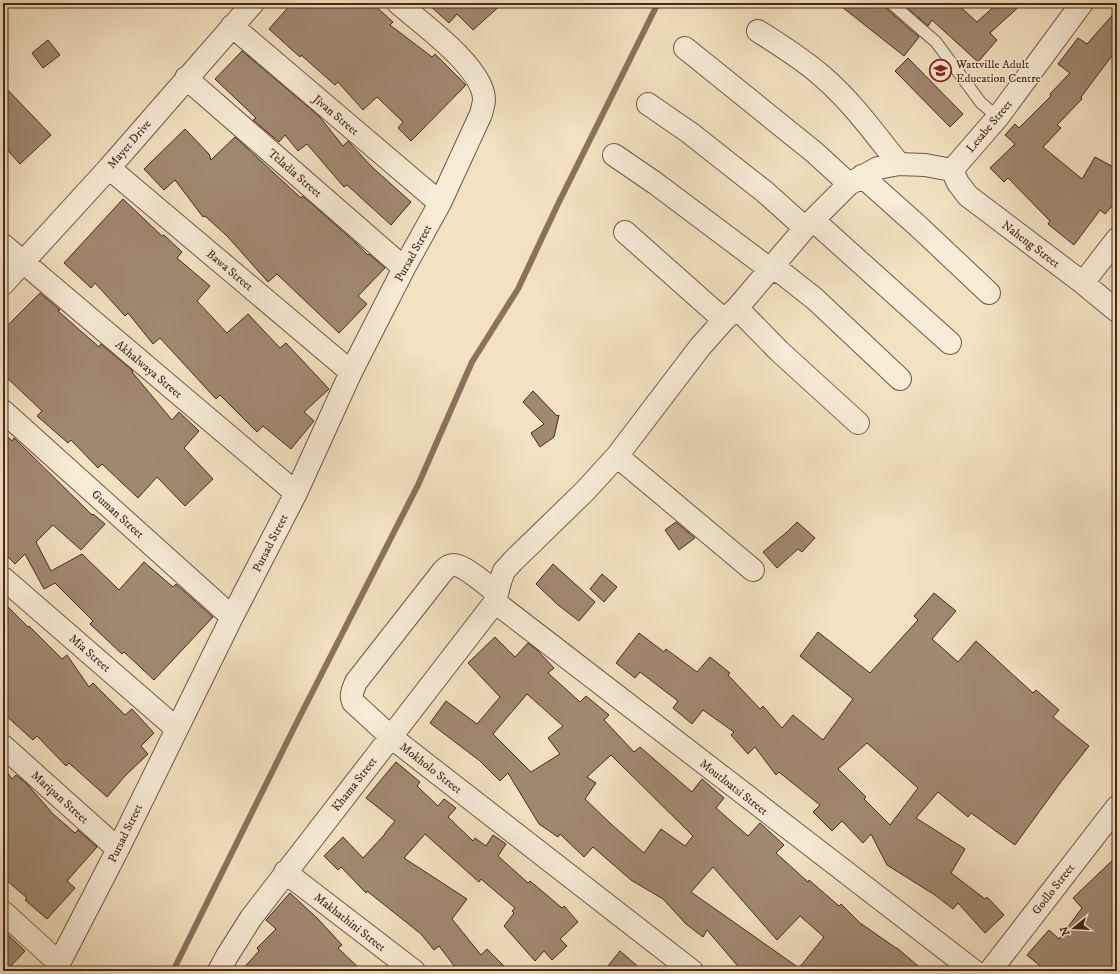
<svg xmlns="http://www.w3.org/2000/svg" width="1120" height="974" viewBox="0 0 1120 974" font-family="'IM FELL DW Pica',serif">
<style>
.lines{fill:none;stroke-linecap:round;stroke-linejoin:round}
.stream{stroke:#8b725d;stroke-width:6}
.building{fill:#a08972;stroke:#48281c;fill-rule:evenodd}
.service-casing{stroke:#725645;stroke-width:13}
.minor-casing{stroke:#725645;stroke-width:24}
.service{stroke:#f7ecd7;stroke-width:11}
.minor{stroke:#f7ecd7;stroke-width:22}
.labels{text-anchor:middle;stroke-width:3;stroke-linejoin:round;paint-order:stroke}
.poi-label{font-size:12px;fill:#48281c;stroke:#f7ecd7;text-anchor:start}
.street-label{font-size:12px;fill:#48281c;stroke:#f7ecd7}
</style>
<rect width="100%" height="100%" fill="#f2e2c1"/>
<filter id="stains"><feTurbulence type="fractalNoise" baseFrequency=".005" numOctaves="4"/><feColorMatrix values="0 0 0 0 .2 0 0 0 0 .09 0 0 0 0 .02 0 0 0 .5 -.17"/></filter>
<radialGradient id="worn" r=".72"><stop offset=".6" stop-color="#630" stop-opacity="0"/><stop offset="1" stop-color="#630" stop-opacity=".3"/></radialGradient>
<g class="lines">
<!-- stream -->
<path class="stream" d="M173 971 294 728 418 485 472 362 518 289 558 204 658 3"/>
</g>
<!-- building -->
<path class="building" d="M292 3H372L393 22 390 25 432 57 435 54 466 85 411 141 398 128 403 122 377 97 363 110 338 82 335 85 301 55 300 57 269 29Z
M427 3H503L473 30 457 14 449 23Z
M837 3H884L886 8 919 37 904 56Z
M902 3H956L977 22 998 3H1023L990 33 997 40 978 62 932 20 928 26Z
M1117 10V49L1081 97 1082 99 1057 125 1061 128 1043 147 1082 179 1095 157 1117 169V200L1105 214 1100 210 1074 245 1048 224 1050 221 1008 178 1004 182 990 168 1015 144 1005 135 1015 124 1019 128 1051 96 1050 94 1070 73 1058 64 1078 38 1087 44Z
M48 40 60 55 43 68 32 53Z
M242 51 319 116 343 146 348 141 371 166 411 202 391 225 347 185 344 187 307 144 298 151 285 135 279 142 253 120 256 118 215 79Z
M908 58 963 114 950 127 895 71Z
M3 85 51 135 20 164 3 145Z
M185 129 209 154 211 160 235 137 301 198 303 196 356 243 368 255 369 254 385 268 358 296 367 304 339 333 277 274 268 282 227 236 205 216 203 217 175 180 164 190 144 169Z
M123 199 162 236 164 235 182 252 177 258 210 286 197 301 227 333 248 314 280 348 286 343 329 389 304 412 314 421 291 449 263 426 257 432 220 395 216 399 160 338 153 344 128 313 125 316 95 283 91 288 64 263Z
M40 293 60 310 58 311 99 347 101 344 133 371 132 372 172 420 179 412 199 431 184 448 213 479 185 506 157 477 138 498 102 464 98 468 71 440 68 443 37 416 42 411 3 374V330Z
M533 391 557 416 559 415 554 437 540 447 531 433 544 424 523 402Z
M3 432 12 441 14 438 92 515 93 514 105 524 81 550 53 525 36 542 51 571 82 554 119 590 144 562 173 587 176 584 213 617 154 680 124 652 122 654 90 624 93 621 55 583 44 589 25 554 15 564 3 552Z
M676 522 695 538 679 550 665 530Z
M797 522 815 538 802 552 798 549 777 568 763 552 788 531Z
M553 564 595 602 579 621 558 605 536 584Z
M602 574 617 587 604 602 590 589Z
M934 593 956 611 932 639 958 662 976 641 1033 693 1036 690 1059 710 1053 717 1089 746 1060 783 1015 845 971 813 968 817 938 792 916 818 965 849 951 873 985 899 987 897 1004 915 985 933 958 903 953 909 935 895 887 865 871 834 863 843 842 821 832 831 813 812 820 805 779 772 776 775 755 747 748 754 731 735 734 732 703 710 692 724 673 708 678 701 640 672 635 678 616 663 639 633 664 652 666 649 697 672 710 657 730 673 728 675 760 709 763 706 782 728 793 715 823 740 853 699 800 656 818 632 870 673 918 620 914 616ZM867 743 918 788 890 825 864 799 866 797 838 769Z
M3 602 28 627 29 626 62 659 67 655 89 687 93 683 125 715 132 709 154 733 141 746 148 754 125 776 107 797 69 763 66 766 37 736 33 740 3 713Z
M495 637 515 657 528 643 537 650 554 668 548 673 580 702 586 696 609 715 604 720 634 752 640 747 692 792 702 779 724 798 716 808 748 836 760 823 784 845 776 853 808 882 809 880 839 906 841 904 860 923 896 948H897L924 971H742L707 930 703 937 686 924 663 899 631 880 593 847 584 857 560 834 558 837 539 824 508 773 500 781 480 761 430 723 446 701 477 724 500 697 468 663ZM527 694 563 726 548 738 560 754 531 772 493 734ZM611 755 693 836 685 846 661 829 644 853 611 824 585 799 596 783 587 777ZM713 867 777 940 800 916 824 937 799 968 691 892Z
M396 762 420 782 417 786 438 806 444 799 456 808 448 817 473 841 475 838 486 846 493 835 506 844 498 856 528 883 530 881 562 908 564 906 578 922 560 939 567 946 552 960 544 951 535 961 504 926 514 913 512 911 515 908 481 879 479 882 425 834 404 858 467 899 452 919 481 955 487 949 509 971H458L439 946 434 950 421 934 367 891 366 893 341 867 338 870 324 856 343 837 363 858 385 834V833L395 821 366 798Z
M3 767 12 779 16 775 27 784 53 814 75 833 78 830 97 847 67 881 75 888 47 919 25 900 27 898 3 877Z
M1117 856V971H1046L1027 955 1049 930 1059 939 1082 908 1073 898Z
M290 893 318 919 342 945 338 948 362 971H241L259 951 257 948 276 929 266 920Z
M3 930 25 951 6 971H3Z
M620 951 643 971H604Z"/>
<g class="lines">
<defs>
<path id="service" d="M891 3 936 42 981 103 998 117"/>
<path id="minor" d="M232 26 440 203
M758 31C780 45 803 59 823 77 852 102 875 134 899 164
M685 48 814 152 849 184
M186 78 404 268
M648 104 690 133 765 192 805 228
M614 155 655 183 771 270 782 273 815 299 900 379
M109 168 351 372
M952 170 958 183 968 196 1083 283 1117 311
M952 170 998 117 1082 3
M862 176 919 227 989 293
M813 220 950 343
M625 232 724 320
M3 245 296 493
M1083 283 1117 239
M3 284 109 168 253 3
M737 308 779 351 858 423
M3 411 232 617
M617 456 753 570
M3 578 177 729
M497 593C488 586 464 565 454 565 449 565 446 568 443 571L356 682C353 690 350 694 353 702L391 737 692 971
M495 602 974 971
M3 746 118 849
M285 872 414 971
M3 912 59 963
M55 971 118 849 232 617 296 493 351 372 404 268 440 203 481 114C482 109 484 104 484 99 483 67 421 23 398 3
M219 971 227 956 251 918 495 602 500 582 504 571 513 561 585 491 617 456 700 347 724 320 737 308 805 228 849 184 878 168 899 164 925 165 952 170
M990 971 1117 807"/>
</defs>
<!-- service casing -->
<use href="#service" class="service-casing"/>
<!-- minor casing -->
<use href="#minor" class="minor-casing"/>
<!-- service -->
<use href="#service" class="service"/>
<!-- minor -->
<use href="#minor" class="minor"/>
</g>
<!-- icons -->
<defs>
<symbol id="school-ring" viewBox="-11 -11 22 22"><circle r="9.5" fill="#f7ecd7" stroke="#8f2418" stroke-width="1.5"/><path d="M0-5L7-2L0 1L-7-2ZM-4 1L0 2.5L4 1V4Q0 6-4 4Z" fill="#8f2418"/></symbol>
</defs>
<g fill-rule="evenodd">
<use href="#school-ring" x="928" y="58" width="25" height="25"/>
</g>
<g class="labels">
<!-- poi labels -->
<g class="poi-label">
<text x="956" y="68">Wattville Adult<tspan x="956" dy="14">Education Centre</tspan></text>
</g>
<!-- street labels -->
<g class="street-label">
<text transform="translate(336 115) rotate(40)" y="4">Jivan Street</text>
<text transform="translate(989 126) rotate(-50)" y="4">Lesabe Street</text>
<text transform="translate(129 144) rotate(-49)" y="4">Mayet Drive</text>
<text transform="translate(295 173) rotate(41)" y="4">Teladia Street</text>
<text transform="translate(1031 244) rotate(37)" y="4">Naheng Street</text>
<text transform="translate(413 253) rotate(-61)" y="4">Pursad Street</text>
<text transform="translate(230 270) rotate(40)" y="4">Bawa Street</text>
<text transform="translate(149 369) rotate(40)" y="4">Akhalwaya Street</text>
<text transform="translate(118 514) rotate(42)" y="4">Guman Street</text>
<text transform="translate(270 543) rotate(-63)" y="4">Pursad Street</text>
<text transform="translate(90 653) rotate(41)" y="4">Mia Street</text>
<text transform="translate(431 768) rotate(38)" y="4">Mokholo Street</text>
<text transform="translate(354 784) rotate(-52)" y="4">Khama Street</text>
<text transform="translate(734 787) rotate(38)" y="4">Moutloatsi Street</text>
<text transform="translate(60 797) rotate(42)" y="4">Maripan Street</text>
<text transform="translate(125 833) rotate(-64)" y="4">Pursad Street</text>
<text transform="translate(1053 889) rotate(-52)" y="4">Godlo Street</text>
<text transform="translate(350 922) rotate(38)" y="4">Makhathini Street</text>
</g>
</g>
<!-- margin -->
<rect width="1120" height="974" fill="none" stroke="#f2e2c1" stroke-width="16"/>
<rect x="4" y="4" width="1112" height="966" fill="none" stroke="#48281c" stroke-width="2"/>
<rect x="8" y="8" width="1104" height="958" fill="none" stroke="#48281c"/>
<!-- north arrow -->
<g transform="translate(1074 928) rotate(252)" stroke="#f7ecd7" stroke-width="3" paint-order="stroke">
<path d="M0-3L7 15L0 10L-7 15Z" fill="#48281c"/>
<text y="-6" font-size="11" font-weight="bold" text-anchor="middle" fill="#48281c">N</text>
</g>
<rect width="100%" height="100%" filter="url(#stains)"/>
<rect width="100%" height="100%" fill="url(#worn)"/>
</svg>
